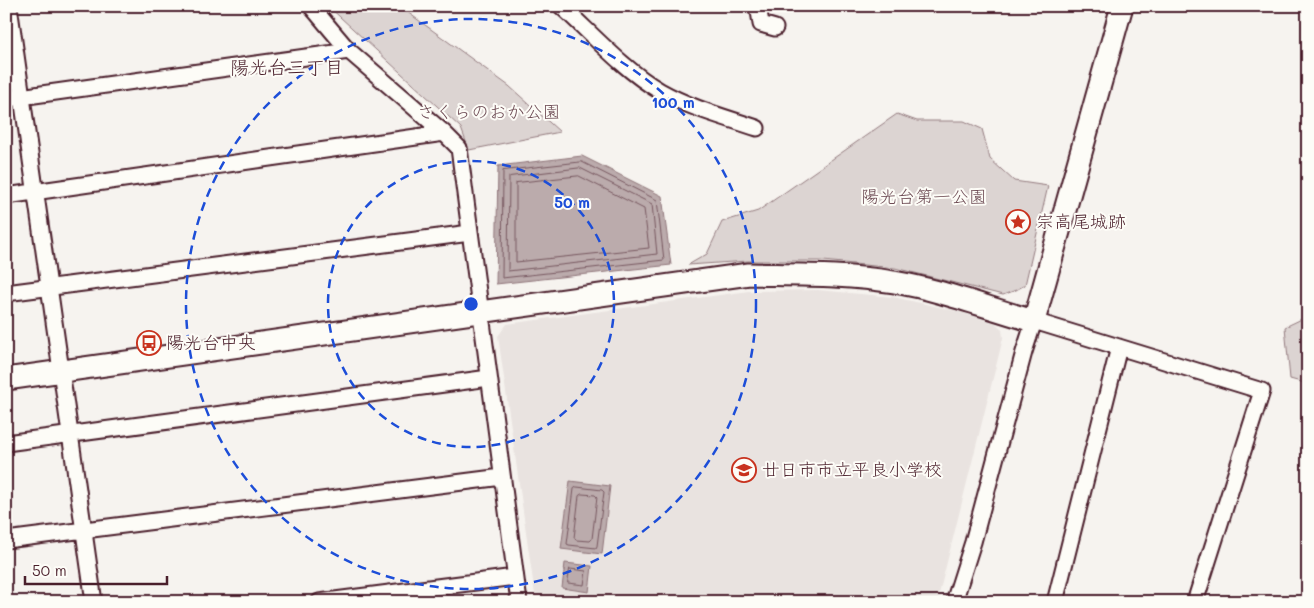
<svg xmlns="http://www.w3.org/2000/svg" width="1314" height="608" viewBox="0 0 1314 608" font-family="Mali,'Klee One',sans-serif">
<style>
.built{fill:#e9e3e0}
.green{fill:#dcd4d2;stroke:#937a7e}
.water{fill:#bbabac;stroke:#8e7378}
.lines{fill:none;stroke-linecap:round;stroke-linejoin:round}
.shore{stroke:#77575f;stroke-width:1}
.street-casing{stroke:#4a1f2b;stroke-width:19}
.secondary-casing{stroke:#4a1f2b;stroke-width:25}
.street{stroke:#fdfcf7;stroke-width:15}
.secondary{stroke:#fdfcf7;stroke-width:21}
.ring{fill:none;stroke:#1d4ed8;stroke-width:2.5;stroke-dasharray:9 6}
.labels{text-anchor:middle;stroke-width:4;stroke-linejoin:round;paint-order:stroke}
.park-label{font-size:18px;fill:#6e4c55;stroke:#fdfcf7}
.poi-label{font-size:18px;fill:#4a1f2b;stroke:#fdfcf7;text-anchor:start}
.neighbourhood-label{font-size:19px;fill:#4a1f2b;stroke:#fdfcf7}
.centre{fill:#1d4ed8;stroke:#fdfcf7;stroke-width:2.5}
.ring-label{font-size:15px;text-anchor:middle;font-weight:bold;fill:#1d4ed8;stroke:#fdfcf7;stroke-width:4;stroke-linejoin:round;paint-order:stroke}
</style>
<rect width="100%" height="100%" fill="#f6f3ef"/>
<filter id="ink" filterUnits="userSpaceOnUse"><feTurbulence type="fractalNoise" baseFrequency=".02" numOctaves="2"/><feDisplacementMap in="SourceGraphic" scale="10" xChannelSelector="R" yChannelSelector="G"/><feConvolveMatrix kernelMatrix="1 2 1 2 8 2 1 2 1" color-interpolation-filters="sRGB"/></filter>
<g filter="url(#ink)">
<!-- built -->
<path class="built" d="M818 290 893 297 957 311 995 323 1002 329 1003 338 937 602H536L498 336 507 324 749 291Z"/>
<!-- green -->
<path class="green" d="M328 6H399L509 86 560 132 469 150 461 128Z
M897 114 917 121H964L982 129 990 159 1014 181 1048 186 1025 285 1016 290 1003 295 895 268 823 261H748L688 265 707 254 722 222 758 211Z
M1308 316V384L1290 379 1285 327Z"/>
<!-- water -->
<path class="water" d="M582 156 662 196 671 265 496 284 498 166Z
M570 481 610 486 602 554 561 549Z
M565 563 592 566 589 592 562 588Z"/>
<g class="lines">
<!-- shore -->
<path class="shore" d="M582 162 657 200 664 260 502 278 503 171Z
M580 168 652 204 657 254 508 271 509 177Z
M579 176 644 209 649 248 516 262V183Z
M577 487 602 490 604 492 597 546 596 548 569 545 567 544 574 489Z
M582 494 595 495 597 497 592 539 590 541 576 540 574 538 579 496Z
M570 569 586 571 584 585 568 583Z"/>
<defs>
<path id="street" d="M9 6 94 602
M311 6 349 51 444 133 459 148 519 602
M561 6C593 35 623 69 660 91 690 108 724 117 757 128
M754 6 759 11 761 24 775 28
M6 99 349 51
M6 196 444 133
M6 293 470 233
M6 443 489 378
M6 540 502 477
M319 602 515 577
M954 602 973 542 1024 352 1034 321 1262 391 1195 602
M1055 602 1119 347"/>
<path id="secondary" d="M6 379 749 274C797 275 846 274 894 282 942 290 987 308 1034 321L1122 6"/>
</defs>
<!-- street casing -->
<use href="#street" class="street-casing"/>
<!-- secondary casing -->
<use href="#secondary" class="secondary-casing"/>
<!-- street -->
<use href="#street" class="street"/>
<!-- secondary -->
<use href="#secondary" class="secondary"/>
</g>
</g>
<!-- distance rings -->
<g class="ring">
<circle cx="471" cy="304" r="143"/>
<circle cx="471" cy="304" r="285"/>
</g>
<!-- icons -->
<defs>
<symbol id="sight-ring" viewBox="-11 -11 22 22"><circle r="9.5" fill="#fdfcf7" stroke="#c8321e" stroke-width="1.5"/><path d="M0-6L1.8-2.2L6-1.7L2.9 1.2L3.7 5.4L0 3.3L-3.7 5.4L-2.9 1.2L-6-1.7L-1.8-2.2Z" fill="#c8321e"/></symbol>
<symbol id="bus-ring" viewBox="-11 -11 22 22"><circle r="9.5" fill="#fdfcf7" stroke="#c8321e" stroke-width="1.5"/><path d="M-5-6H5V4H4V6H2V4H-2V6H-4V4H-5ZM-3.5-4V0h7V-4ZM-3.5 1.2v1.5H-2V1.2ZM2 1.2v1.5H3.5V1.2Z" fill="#c8321e"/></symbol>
<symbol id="school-ring" viewBox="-11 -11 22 22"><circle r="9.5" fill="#fdfcf7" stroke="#c8321e" stroke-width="1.5"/><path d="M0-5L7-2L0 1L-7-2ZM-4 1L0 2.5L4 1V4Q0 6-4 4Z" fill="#c8321e"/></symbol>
</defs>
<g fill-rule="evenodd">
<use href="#sight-ring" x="1004" y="208" width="28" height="28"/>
<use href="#bus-ring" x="135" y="329" width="28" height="28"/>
<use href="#school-ring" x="730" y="456" width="28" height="28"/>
</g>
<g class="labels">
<!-- park labels -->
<g class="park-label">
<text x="489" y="118">さくらのおか公園</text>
<text x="924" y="203">陽光台第一公園</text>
</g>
<!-- poi labels -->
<g class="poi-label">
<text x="1036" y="228">宗高尾城跡</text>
<text x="166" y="349">陽光台中央</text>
<text x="762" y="476">廿日市市立平良小学校</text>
</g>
<!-- neighbourhood labels -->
<g class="neighbourhood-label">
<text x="287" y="74">陽光台三丁目</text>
</g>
</g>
<circle cx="471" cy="304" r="8" class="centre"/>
<g class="ring-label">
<text x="673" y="108">100 m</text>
<text x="572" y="208">50 m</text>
</g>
<!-- margin -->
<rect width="1314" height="608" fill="none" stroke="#fdfcf7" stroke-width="25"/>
<rect x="12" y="12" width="1289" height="583" fill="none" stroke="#4a1f2b" stroke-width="2" filter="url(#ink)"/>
<!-- scale -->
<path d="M25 576v8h142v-8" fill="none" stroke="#4a1f2b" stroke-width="2.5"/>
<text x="32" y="576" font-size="15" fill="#4a1f2b" stroke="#fdfcf7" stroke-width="4" paint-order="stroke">50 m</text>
</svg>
